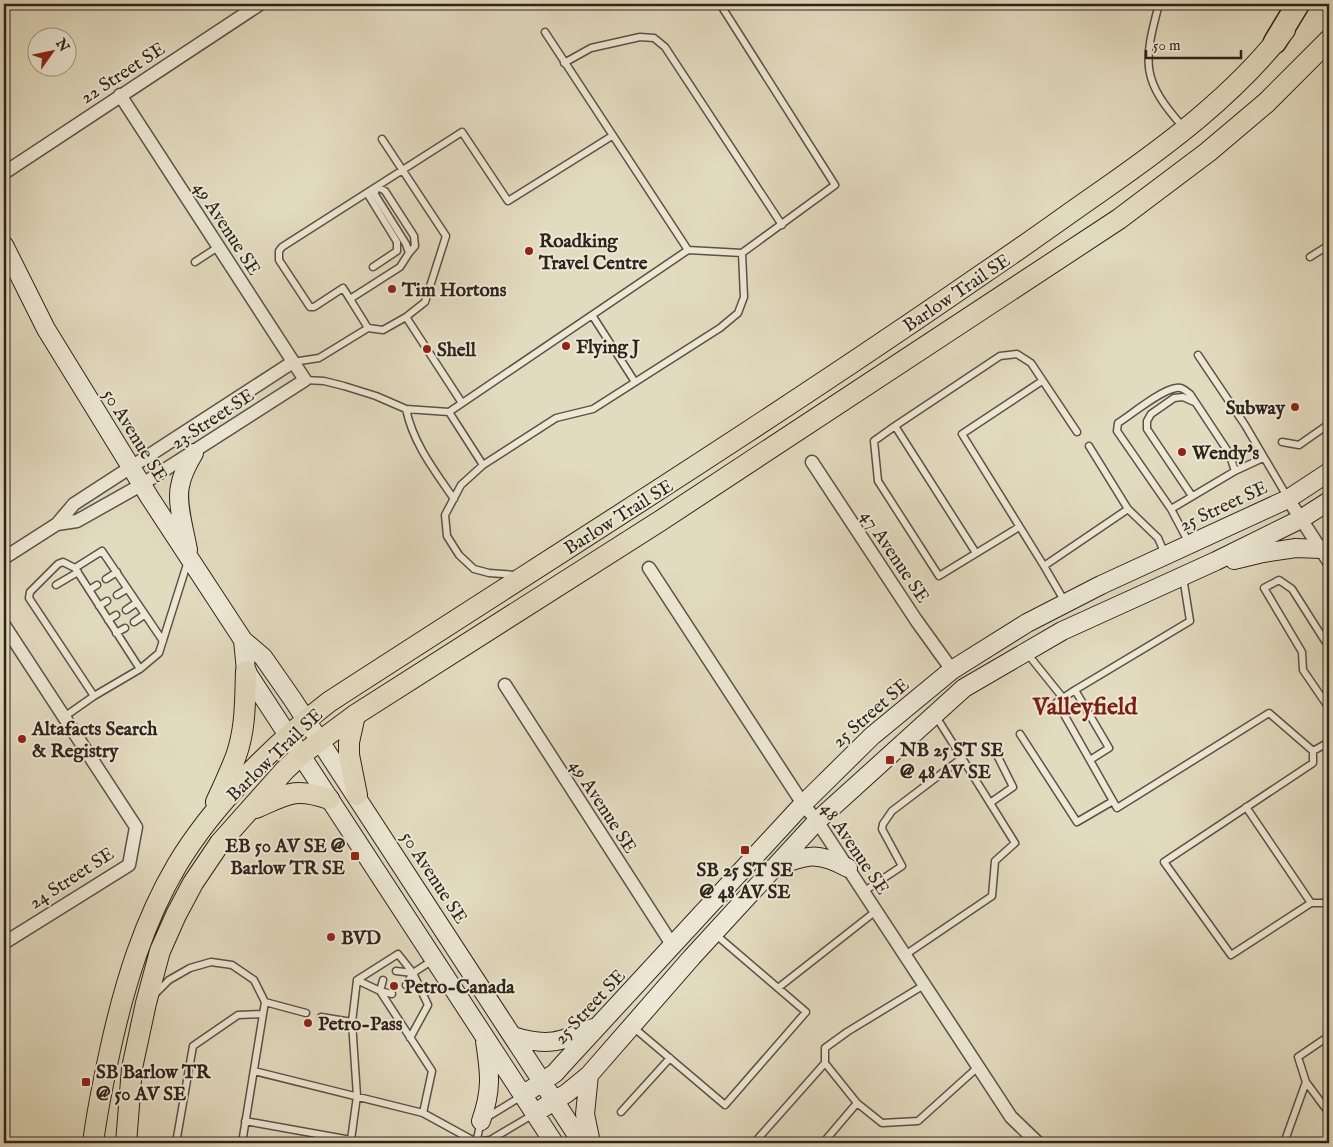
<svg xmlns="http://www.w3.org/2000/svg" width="1333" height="1147" viewBox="0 0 1333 1147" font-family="'IM FELL English',serif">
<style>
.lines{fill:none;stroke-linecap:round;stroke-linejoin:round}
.lane-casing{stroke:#5b5146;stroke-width:9}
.street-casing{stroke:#5b5146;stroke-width:15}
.secondary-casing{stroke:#2e231d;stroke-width:20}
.primary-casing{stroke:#2e231d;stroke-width:22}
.highway-casing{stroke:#2e231d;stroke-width:25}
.lane{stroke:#ede8d5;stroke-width:6}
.street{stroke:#ede8d5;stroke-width:12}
.secondary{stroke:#ede8d5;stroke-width:18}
.primary{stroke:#e3dbbf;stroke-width:20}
.highway{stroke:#e3dbbf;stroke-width:22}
.poi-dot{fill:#8f2418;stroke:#ede8d5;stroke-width:2}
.labels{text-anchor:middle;stroke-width:4;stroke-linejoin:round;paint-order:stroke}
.street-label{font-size:19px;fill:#2e231d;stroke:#ede8d5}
.poi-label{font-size:19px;font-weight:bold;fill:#2e231d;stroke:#ede8d5;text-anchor:start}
.district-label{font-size:24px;font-weight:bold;fill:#7a1f14;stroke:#ede8d5}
</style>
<rect width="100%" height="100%" fill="#e3dbbf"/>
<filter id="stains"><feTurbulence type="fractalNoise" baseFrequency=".004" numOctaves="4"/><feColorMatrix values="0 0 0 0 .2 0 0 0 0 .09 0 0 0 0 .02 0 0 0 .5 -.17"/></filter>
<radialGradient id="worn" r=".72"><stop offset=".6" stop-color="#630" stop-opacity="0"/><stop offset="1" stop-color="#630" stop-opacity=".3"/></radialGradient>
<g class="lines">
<defs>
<path id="lane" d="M1159 4C1143 64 1141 80 1184 128
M545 32 688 250 742 253
M564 63 591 48 640 37 654 38 665 47 782 225
M378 187 385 191 414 236 415 246 409 253 406 244 374 193Z
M367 193 397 242V251L373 267
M1310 257 1329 245
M195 262 218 247
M350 299 343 288 314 307H310L279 260V251L282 247 462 132 508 201 612 136
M592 315 635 382
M406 317 462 403
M368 328 350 299 400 267 409 253
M1198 355 1245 425 1288 498
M293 362 319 358 368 328 383 330 406 317 425 302 446 236 382 139
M305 380 324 381 344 386 376 396 406 409 449 412 688 250
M1042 381 962 434 1044 566
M406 409C413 443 434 470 454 499
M449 412 483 465 556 418 593 409 720 328 738 313 744 297 742 253 835 185 720 4
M895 426 976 553
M1282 442 1299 445 1329 424
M483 465 461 485 445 515 447 536 459 555 474 569 489 573 515 575
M1192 496 1147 429V421L1151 414 1174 398 1183 397 1194 402
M1128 509 1158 538 1165 554
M1171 509 1235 471 1263 458
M1019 527 939 576 878 481 874 441 895 426 1000 356 1017 354 1031 363 1077 432
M1189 543 1171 509 1117 431 1118 423C1132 414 1161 390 1176 388 1182 387 1185 390 1190 394L1229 453 1235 471
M75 568 102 551 163 641
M106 579 117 572
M56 585 78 572
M89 590 97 585
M117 595 127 589
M1065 602 1044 566 1128 509 1089 446
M99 606 107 601
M126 610 136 603
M108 620 116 615
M134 622 144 615
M116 633 125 628
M1026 652 1063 698
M1075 690 1190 621 1183 577
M94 696 29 598 30 592 58 564 63 562 75 568 140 669
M1329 708 1303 670 1302 652 1264 588 1279 580 1292 589 1325 641 1329 638
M64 717 94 696 140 669 159 653 188 561
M1020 734 1077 822 1113 801
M1313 751V763L1164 862 1231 955 1311 903H1329
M1090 760 1109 748 1075 690 1057 702 1113 801 1117 808 1269 713 1313 751 1329 742
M990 803 1013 787 996 753
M1246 807 1311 903
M863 892 902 866 882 829 883 824 892 811 962 758 935 715
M905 955 992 896 995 861 1015 843 962 758
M396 971 413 973 433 960
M357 980 398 954 413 973 428 1005 410 1038
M383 980 380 991 432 1071 423 1113 476 1142 490 1140 534 1114
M406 985 413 973
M924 985 847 1032 825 1048V1063L857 1103 882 1123 918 1121 978 1067
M778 988 876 911
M155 994 169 980 190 968 211 962 232 965 254 980 265 1002 242 1143
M265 1002 306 1013
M321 1017 352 1022 357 980 380 991 392 994
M633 1027 725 1105 806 1012 715 934
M254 1071 423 1113
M1306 1082 1298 1057 1329 1036
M621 1112 670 1058
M245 1121 351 1140 357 1096 352 1022
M176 1143 193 1046 238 1015 263 1014
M476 1143 481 1121 522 1096
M754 1143 825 1063
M823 1143 857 1103
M1284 1143 1306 1082 1329 1113"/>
<path id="street" d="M4 173 260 4
M812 462 916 620 952 670
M1288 499 1329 562
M57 524 77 521 141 485 305 380 120 95
M4 558 57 524 74 504 293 362
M649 568 803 804 817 821 1011 1117 1038 1143
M4 625 136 827 129 865 4 943
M505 685 673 946"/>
<path id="secondary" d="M4 245 46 329 150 498 243 640 263 657 293 700 582 1143
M188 550C185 532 176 503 180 486 182 474 188 463 194 453
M1234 560 1263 553 1296 548 1321 549
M243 640 246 671 554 1143
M777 867C807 854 818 852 848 868
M513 1036C546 1047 561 1042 593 1028
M589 1075 585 1114 591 1143
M523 1095 555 1073 563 1064 803 804 872 736 952 670 1027 623 1101 585 1288 499 1329 472
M535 1113 567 1093 589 1075 692 957 817 821 964 688 1062 631 1216 561 1301 519 1329 501
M481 1121C492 1090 490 1074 485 1041"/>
<path id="primary" d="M355 715 349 742V755L357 795
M216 802C223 787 230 772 236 756 246 728 245 699 246 671
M256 808C287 794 295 787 329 799
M93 1143C97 1111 104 1078 111 1046 125 983 144 921 177 865 213 805 273 745 329 702 548 560 769 422 984 273 1023 247 1061 219 1100 192 1166 146 1235 95 1285 30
M126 1143 132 1068 146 1003 160 951 176 915 193 883 220 843 285 770 301 755 355 715 660 521 1119 219 1208 152 1266 103 1329 40"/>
<path id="highway" d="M1275 42 1298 4"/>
</defs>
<!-- lane casing -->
<use href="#lane" class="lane-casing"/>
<!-- street casing -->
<use href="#street" class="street-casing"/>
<!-- secondary casing -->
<use href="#secondary" class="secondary-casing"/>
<!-- primary casing -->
<use href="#primary" class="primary-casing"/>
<!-- highway casing -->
<use href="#highway" class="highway-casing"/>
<!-- lane -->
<use href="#lane" class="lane"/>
<!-- street -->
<use href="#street" class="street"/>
<!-- secondary -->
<use href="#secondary" class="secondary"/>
<!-- primary -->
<use href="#primary" class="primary"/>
<!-- highway -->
<use href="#highway" class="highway"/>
</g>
<!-- markers -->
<g class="poi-dot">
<circle cx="529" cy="251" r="5"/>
<circle cx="392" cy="289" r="5"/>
<circle cx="566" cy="346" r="5"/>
<circle cx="427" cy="349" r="5"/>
<circle cx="1295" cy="407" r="5"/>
<circle cx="1182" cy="452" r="5"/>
<circle cx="22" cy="739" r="5"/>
<rect x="885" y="755" width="10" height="10" rx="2.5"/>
<rect x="740" y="845" width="10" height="10" rx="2.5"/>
<rect x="350" y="851" width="10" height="10" rx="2.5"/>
<circle cx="331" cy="937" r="5"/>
<circle cx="394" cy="986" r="5"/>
<circle cx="308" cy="1023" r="5"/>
<rect x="81" y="1077" width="10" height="10" rx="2.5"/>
</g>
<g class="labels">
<!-- street labels -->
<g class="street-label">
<text transform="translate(122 72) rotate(-33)" y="7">22 Street SE</text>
<text transform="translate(228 228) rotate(57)" y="7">49 Avenue SE</text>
<text transform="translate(956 292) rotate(-34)" y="7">Barlow Trail SE</text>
<text transform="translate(212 418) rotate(-33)" y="7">23 Street SE</text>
<text transform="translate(136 435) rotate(58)" y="7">50 Avenue SE</text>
<text transform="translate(1223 505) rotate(-25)" y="7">25 Street SE</text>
<text transform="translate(618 516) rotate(-32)" y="7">Barlow Trail SE</text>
<text transform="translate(896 556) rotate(56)" y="7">47 Avenue SE</text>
<text transform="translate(870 712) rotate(-41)" y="7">25 Street SE</text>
<text transform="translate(274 754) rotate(-44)" y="7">Barlow Trail SE</text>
<text transform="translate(604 806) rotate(57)" y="7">49 Avenue SE</text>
<text transform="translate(856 848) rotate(56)" y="7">48 Avenue SE</text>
<text transform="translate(71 877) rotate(-33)" y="7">24 Street SE</text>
<text transform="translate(435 877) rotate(57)" y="7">50 Avenue SE</text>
<text transform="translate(589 1006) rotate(-47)" y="7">25 Street SE</text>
</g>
<!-- poi labels -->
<g class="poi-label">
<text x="539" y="247">Roadking<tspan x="539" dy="22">Travel Centre</tspan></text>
<text x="402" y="296">Tim Hortons</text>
<text x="576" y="353">Flying J</text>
<text x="437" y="356">Shell</text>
<text x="1285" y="414" text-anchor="end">Subway</text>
<text x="1192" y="459">Wendy's</text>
<text x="32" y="735">Altafacts Search<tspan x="32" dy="22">&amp; Registry</tspan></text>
<text x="900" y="756">NB 25 ST SE<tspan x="900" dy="22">@ 48 AV SE</tspan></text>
<text x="345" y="852" text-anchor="end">EB 50 AV SE @<tspan x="345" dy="22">Barlow TR SE</tspan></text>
<text x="745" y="876" text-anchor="middle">SB 25 ST SE<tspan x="745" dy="22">@ 48 AV SE</tspan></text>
<text x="341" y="944">BVD</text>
<text x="404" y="993">Petro-Canada</text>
<text x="318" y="1030">Petro-Pass</text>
<text x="96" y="1078">SB Barlow TR<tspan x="96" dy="22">@ 50 AV SE</tspan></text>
</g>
<!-- district labels -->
<g class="district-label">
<text x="1085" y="714">Valleyfield</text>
</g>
</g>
<!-- margin -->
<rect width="1333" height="1147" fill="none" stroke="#e3dbbf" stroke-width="20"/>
<rect x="5" y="5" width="1323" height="1137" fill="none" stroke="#2e231d" stroke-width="2.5"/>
<rect x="10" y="10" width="1313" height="1127" fill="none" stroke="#2e231d"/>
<!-- north arrow -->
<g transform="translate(52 52) rotate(57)"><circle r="24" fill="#ede8d5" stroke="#a1998b"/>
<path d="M0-4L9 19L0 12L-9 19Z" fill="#8f2418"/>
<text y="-8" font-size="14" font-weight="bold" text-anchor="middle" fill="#2e231d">N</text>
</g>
<!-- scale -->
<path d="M1146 50v8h95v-8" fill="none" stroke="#2e231d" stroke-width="2.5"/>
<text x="1153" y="50" font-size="15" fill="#2e231d" stroke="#ede8d5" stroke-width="4" paint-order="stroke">50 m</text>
<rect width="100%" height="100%" filter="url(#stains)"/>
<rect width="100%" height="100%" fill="url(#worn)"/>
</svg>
